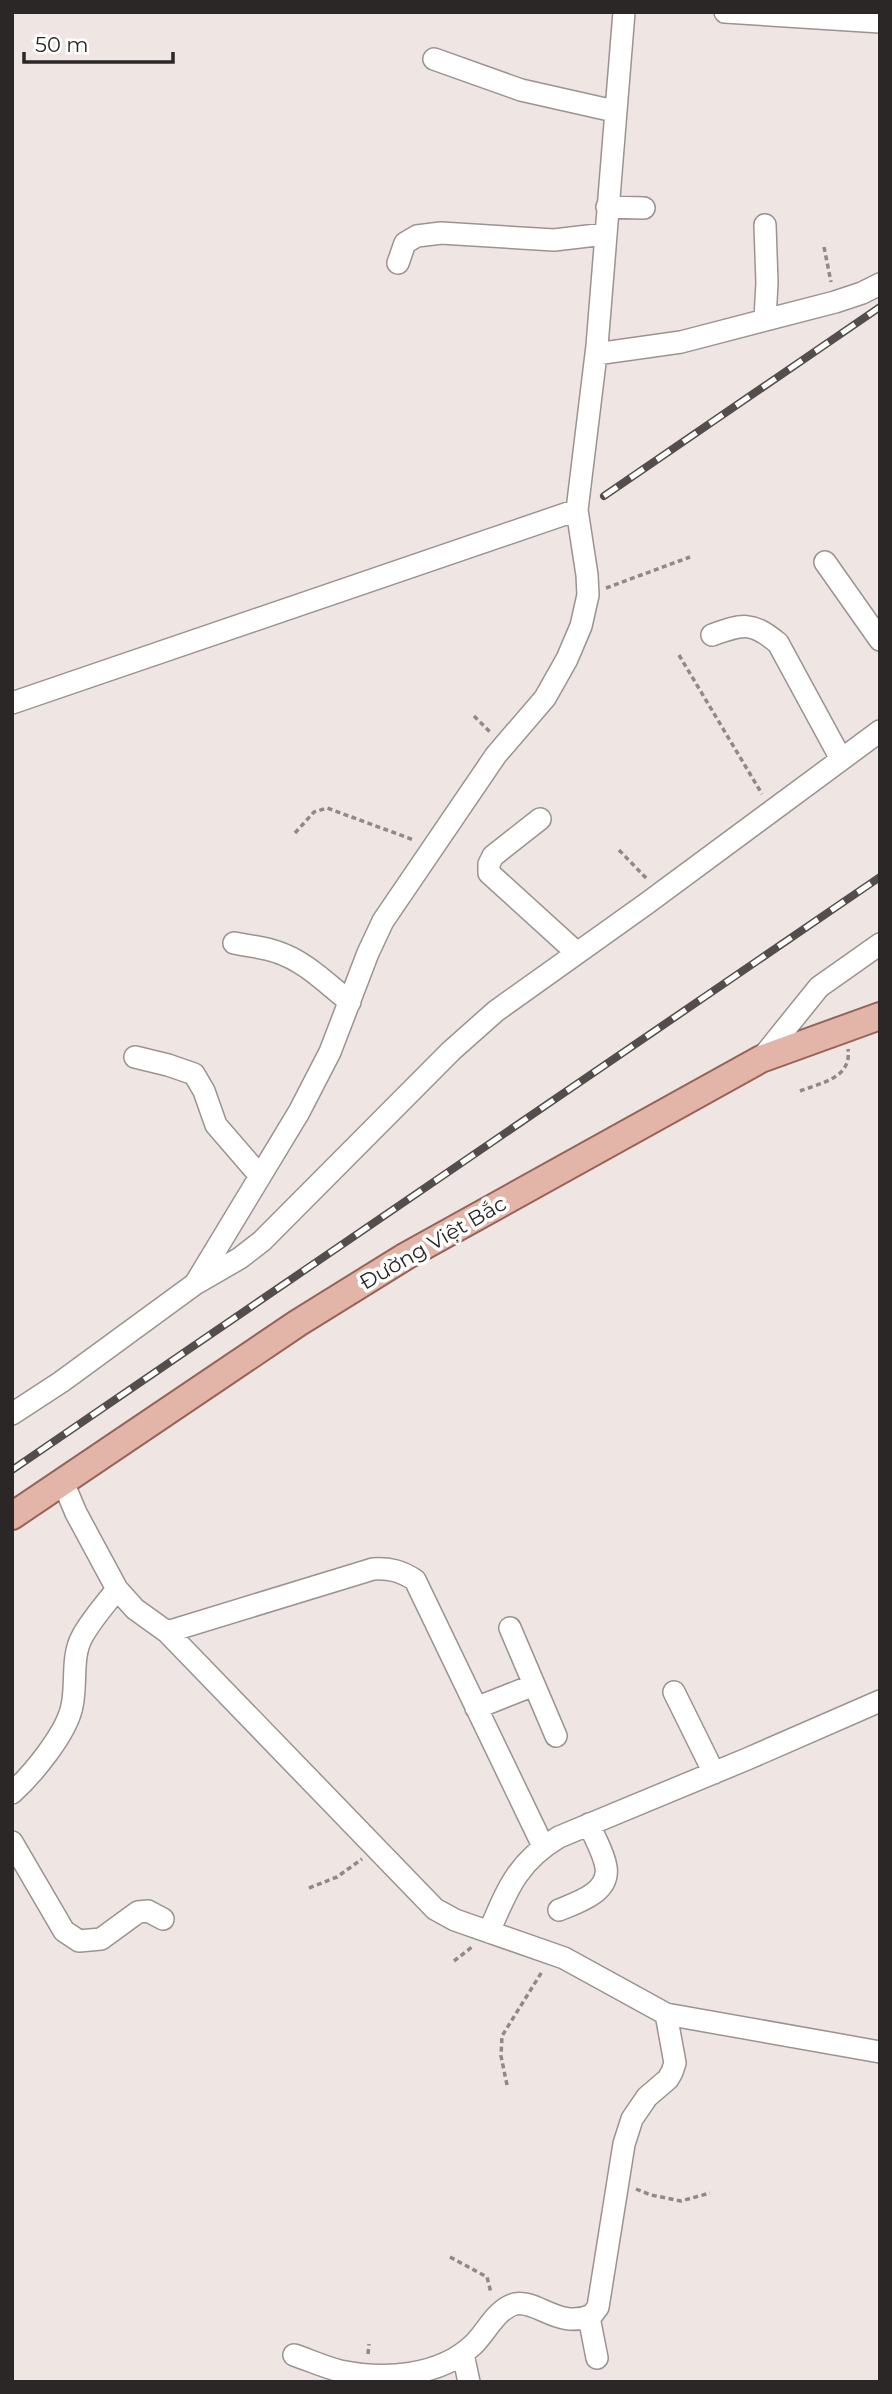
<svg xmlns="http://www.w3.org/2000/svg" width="892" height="2394" viewBox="0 0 892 2394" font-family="Montserrat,sans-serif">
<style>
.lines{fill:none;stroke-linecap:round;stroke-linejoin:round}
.minor-casing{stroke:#9b9391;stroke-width:24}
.major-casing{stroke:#976356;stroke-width:30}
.path{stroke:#908988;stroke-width:3.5;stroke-dasharray:5 3.5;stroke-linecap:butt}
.minor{stroke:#fff;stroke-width:21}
.major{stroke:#e3b5a9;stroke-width:26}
.rail-casing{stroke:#534e4d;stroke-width:8}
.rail{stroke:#fff;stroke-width:5;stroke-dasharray:16;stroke-linecap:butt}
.labels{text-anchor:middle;stroke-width:7;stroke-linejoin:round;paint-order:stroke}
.street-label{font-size:21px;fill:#2b2727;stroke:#fff}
</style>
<rect width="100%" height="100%" fill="#efe6e4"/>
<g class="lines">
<defs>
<path id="minor" d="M725 12 880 22
M434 59 521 90 614 111
M607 207 644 208
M398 263 405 243 417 236 441 233 554 240 605 234
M765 318 767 283 765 225
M596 354 681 342 835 302 862 293 880 284
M825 562 880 640
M712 635C743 624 751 621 778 643L841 759
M12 703 577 510
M540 819 493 856 489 864V873L577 953
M234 943C248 946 263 947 277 952 305 961 327 984 350 1002
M135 1057 168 1065 194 1074 204 1091 216 1125 260 1176
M761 1059 819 987 880 944
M197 1283 240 1258 262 1241 451 1051 496 1011 646 904 880 731
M12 1414 61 1382 195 1284 299 1112 330 1052 368 953 383 921 496 755 545 698 567 659 581 626 588 595 587 575 577 510 597 346 624 12
M63 1482 76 1513 117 1589 135 1609 167 1632 435 1909 455 1920 564 1958 666 2014 880 2052
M510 1628 556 1736
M167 1632 373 1569C390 1568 401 1571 415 1580L543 1846
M674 1692 714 1773
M476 1708 534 1685
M12 1793C32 1775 67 1733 72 1706 77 1684 71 1657 82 1637 91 1620 105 1605 117 1589
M12 1842 64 1931 79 1941 101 1939 138 1912 148 1911 163 1919
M559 1910C576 1903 610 1893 606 1867 604 1853 594 1837 589 1824
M489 1932C507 1890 517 1862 559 1837L747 1759 880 1701
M589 2317 597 2358
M463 2354 469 2382
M294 2355C309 2360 324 2367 340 2371 384 2380 439 2377 473 2345 486 2333 496 2309 515 2304 537 2299 559 2330 592 2315L598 2307 624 2144 632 2119 647 2097 668 2079 672 2072 675 2063 666 2014"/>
<path id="major" d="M12 1516 298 1323 406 1256 761 1059 880 1016"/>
</defs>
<!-- minor casing -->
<use href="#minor" class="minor-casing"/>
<!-- major casing -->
<use href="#major" class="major-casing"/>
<!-- path -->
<path class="path" d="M824 247 831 282
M606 588 690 557
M679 655 762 794
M474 716 490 732
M295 833 314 812 327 808 414 840
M619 850 647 879
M800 1091C821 1083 852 1078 848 1049
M309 1888 337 1877 362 1859
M454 1961 472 1947
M507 2085 501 2056 502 2036 543 1970
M636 2189 651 2195 681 2201 710 2193
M450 2257 487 2277 491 2293
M368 2354 369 2344"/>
<!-- minor -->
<use href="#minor" class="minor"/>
<!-- major -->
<use href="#major" class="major"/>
<defs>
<path id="rail" d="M604 496 880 307
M12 1470 880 877"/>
</defs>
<!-- rail casing -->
<use href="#rail" class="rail-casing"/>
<!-- rail -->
<use href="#rail" class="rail"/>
</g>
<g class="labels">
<!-- street labels -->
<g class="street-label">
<text transform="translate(433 1243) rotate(-30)" y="7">Đường Việt Bắc</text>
</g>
</g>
<!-- border -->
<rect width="892" height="2394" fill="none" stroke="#2b2727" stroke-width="28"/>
<!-- scale -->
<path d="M24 52v10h149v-10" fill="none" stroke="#2b2727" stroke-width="3.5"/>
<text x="35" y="52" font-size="21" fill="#2b2727" stroke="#ffffff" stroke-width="5" paint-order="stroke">50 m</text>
</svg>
